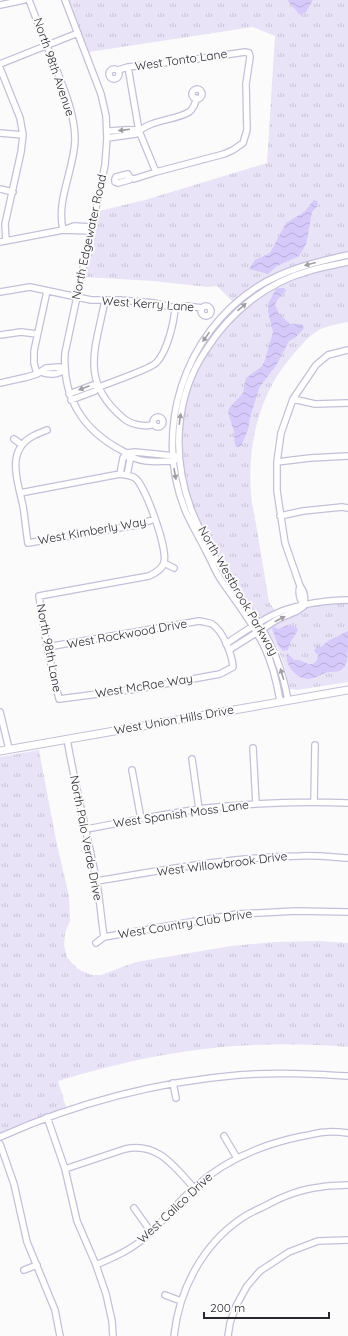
<svg xmlns="http://www.w3.org/2000/svg" width="348" height="1336" viewBox="0 0 348 1336" font-family="Quicksand,sans-serif">
<style>
.grass{fill:url(#grass-tufts)}
.water{fill:url(#water-waves)}
.lines{fill:none;stroke-linecap:round;stroke-linejoin:round}
.minor-casing{stroke:#c5bfd8;stroke-width:8}
.major-casing{stroke:#c5bfd8;stroke-width:9}
.minor{stroke:#fff;stroke-width:5.5}
.major{stroke:#fff;stroke-width:7}
.oneway{fill:#9f9ea2}
.labels{text-anchor:middle;stroke-width:4;stroke-linejoin:round;paint-order:stroke}
.street-label{font-size:12px;fill:#292731;stroke:#fbfbfb}
</style>
<defs>
<pattern id="grass-tufts" width="24" height="20" patternUnits="userSpaceOnUse"><rect width="24" height="20" fill="#e8e3f7"/><path d="M3 7l-1-3M5 7V3M7 7l1-3M15 17l-1-3M17 17v-4M19 17l1-3" fill="none" stroke="#c7c3d4"/></pattern>
<pattern id="water-waves" width="16" height="10" patternUnits="userSpaceOnUse"><rect width="16" height="10" fill="#d5cafa"/><path d="M0 5q4-4 8 0t8 0" fill="none" stroke="#b7aed7"/></pattern>
</defs>
<rect width="100%" height="100%" fill="#fbfbfb"/>
<!-- grass -->
<path class="grass" d="M69 0H348V322C314 328 313 332 291 357 259 394 247 446 251 494 252 506 255 518 257 530 261 554 265 578 269 602L276 612 312 601 348 597V682L297 690 290 689 285 668 279 651 260 616 244 606 198 530 180 483 175 457 177 426 184 392 195 361 222 322 238 307 217 286 208 287 153 281 84 277 99 211 145 200 267 163 275 36 253 27 89 52Z
M39 750 56 840 69 896 70 921 65 933 64 945 67 957 72 963 78 969 91 975H101L136 962 231 946 275 942 319 941 348 943V1047C244 1038 157 1051 58 1081L67 1110 0 1137V757Z"/>
<!-- water -->
<path class="water" d="M287 0H313L306 12 300 15Z
M314 200 317 201 318 205 312 212 306 244 304 248 299 256 277 266 268 274 249 269 255 260 270 253 286 223 304 212Z
M278 288H284L286 291 278 299 275 304 279 314 290 324H302L304 328 296 337 289 341 277 364 259 388 250 418 248 430 241 446 237 447 235 445 234 432 228 412 230 407 243 393 246 378 262 366 265 360 273 332 268 312 269 302 276 289Z
M288 625 296 627 298 630 290 643 288 650 283 651 278 645 272 628 273 627 278 629Z
M348 631C348 640 348 653 347 661 342 675 336 670 325 673 319 675 314 679 308 679 296 679 284 664 287 653L294 660H299L308 664H313L317 660 318 655 314 651 317 646 321 647 328 641Z"/>
<g class="lines">
<defs>
<path id="minor" d="M29 0C37 21 45 42 54 63 63 87 75 113 75 140 74 170 56 200 63 230
M65 0 101 94 106 116 107 138 105 165 101 184 65 353C62 397 83 430 121 450 126 453 131 457 137 459 148 463 161 461 173 461L175 460
M0 5 24 0
M0 64 78 33
M128 67 139 131 156 172
M0 68 20 118 23 135 21 152 5 224 6 241
M109 74a5 5 0 1 1 10 0a5 5 0 1 1-10 0Z
M118 70 128 67 197 59 245 52 249 53 250 57 246 84 247 130 243 143 233 150 224 154 156 172 134 179 130 178 128 174 116 177 115 179V182L118 183 129 180 130 178
M192 94a5 5 0 1 1 10 0a5 5 0 1 1-10 0Z
M107 131C115 131 133 128 139 131
M0 133 23 135
M107 138 136 134C150 119 174 121 189 112 193 109 196 103 196 98
M0 189 13 192
M63 230 74 226 92 227
M0 242 63 230 91 231
M0 292 30 287 91 300H120L154 303 175 308 187 306 202 308
M105 300C96 348 79 380 122 417 129 424 145 428 154 424
M201 311a5 5 0 1 1 10 0a5 5 0 1 1-10 0Z
M0 335 21 332 37 334
M37 374 34 363V351L47 291
M0 383 27 377 37 374 46 368 60 367 64 370C58 375 48 375 41 372
M69 394 93 385 99 387
M293 399 315 404 348 403
M71 400 95 391 99 387C111 382 148 370 156 363 167 352 174 323 175 308
M153 422a5 5 0 1 1 10 0a5 5 0 1 1-10 0Z
M47 430C42 432 37 434 33 436 5 451 18 482 23 506 25 518 26 531 28 543L137 525 155 519
M14 439 22 445
M127 453 135 452 175 456
M277 462 310 458 348 456
M120 474 123 458 127 453
M127 475 130 460 127 454
M20 493 120 474C124 475 131 475 135 478 145 485 168 549 164 562 163 569 155 573 149 576L39 596 47 647 59 699 137 689 220 674 233 667C232 654 223 631 212 624 208 622 204 622 199 621L47 647
M280 516 303 511 342 507 348 508
M164 563 174 568
M300 586C298 593 300 600 304 606
M304 606C305 598 305 592 300 586L285 543 277 491V462L281 433 293 399 316 365 328 355 348 350
M226 644C243 632 262 619 282 611 300 604 328 600 348 600
M229 650 278 619 297 611 304 606
M288 700C283 673 274 647 259 624 252 613 244 603 236 592 220 567 202 537 191 509 172 458 174 397 206 350 230 312 266 283 309 271 322 267 335 265 348 262
M280 701C277 683 272 663 264 646 253 623 236 602 221 580 215 571 211 560 206 551 199 537 191 524 185 510 153 430 184 334 257 287 286 269 316 262 348 255
M0 712 9 749
M67 739C75 786 87 832 96 879 100 898 101 918 104 937
M253 748 256 804
M192 759 199 809
M132 770 141 819
M314 802 315 745
M86 829C126 822 167 813 207 808 254 803 301 801 348 803
M97 881C164 870 231 857 299 856 315 855 332 857 348 858
M96 943 104 937 237 914 296 911 348 912
M173 1083 176 1098
M47 1117 65 1169 77 1221 96 1265 106 1294 112 1321 113 1336
M224 1136 237 1158
M0 1137C76 1103 156 1082 239 1075 275 1072 312 1074 348 1076
M0 1144 14 1184 27 1242 55 1310 60 1336
M65 1169 125 1149C158 1142 174 1166 194 1188
M134 1208 151 1232
M96 1265C112 1258 129 1251 143 1239 162 1224 176 1203 195 1187 225 1160 263 1144 303 1136 311 1135 319 1132 327 1132 334 1131 341 1132 348 1133
M24 1270 37 1265
M165 1295 181 1301
M174 1336C179 1290 202 1245 242 1218 248 1214 256 1210 263 1207 281 1197 300 1189 321 1187 330 1185 339 1186 348 1185
M228 1336 230 1323 236 1306 247 1286 260 1271 289 1252 318 1241 348 1240"/>
<path id="major" d="M0 751 348 690"/>
</defs>
<!-- minor casing -->
<use href="#minor" class="minor-casing"/>
<!-- major casing -->
<use href="#major" class="major-casing"/>
<!-- minor -->
<use href="#minor" class="minor"/>
<!-- major -->
<use href="#major" class="major"/>
</g>
<!-- one-way arrows -->
<defs><path id="oneway-solid" d="M-6-.8H1V-3.2L6.5 0L1 3.2V.8H-6Z"/></defs>
<g class="oneway">
<use href="#oneway-solid" transform="translate(124 130) rotate(173)"/>
<use href="#oneway-solid" transform="translate(310 264) rotate(165)"/>
<use href="#oneway-solid" transform="translate(242 307) rotate(-41)"/>
<use href="#oneway-solid" transform="translate(206 337) rotate(125)"/>
<use href="#oneway-solid" transform="translate(84 388) rotate(159)"/>
<use href="#oneway-solid" transform="translate(180 419) rotate(-82)"/>
<use href="#oneway-solid" transform="translate(175 474) rotate(80)"/>
<use href="#oneway-solid" transform="translate(280 619) rotate(-27)"/>
<use href="#oneway-solid" transform="translate(282 674) rotate(-107)"/>
</g>
<g class="labels">
<!-- street labels -->
<g class="street-label">
<text transform="translate(181 60) rotate(-8)" y="4">West Tonto Lane</text>
<text transform="translate(54 67) rotate(71)" y="4">North 98th Avenue</text>
<text transform="translate(89 237) rotate(-78)" y="4">North Edgewater Road</text>
<text transform="translate(148 304) rotate(4)" y="4">West Kerry Lane</text>
<text transform="translate(92 531) rotate(-10)" y="4">West Kimberly Way</text>
<text transform="translate(238 591) rotate(60)" y="4">North Westbrook Parkway</text>
<text transform="translate(127 634) rotate(-10)" y="4">West Rockwood Drive</text>
<text transform="translate(49 648) rotate(79)" y="4">North 98th Lane</text>
<text transform="translate(144 686) rotate(-9)" y="4">West McRae Way</text>
<text transform="translate(174 720) rotate(-10)" y="4">West Union Hills Drive</text>
<text transform="translate(181 814) rotate(-8)" y="4">West Spanish Moss Lane</text>
<text transform="translate(86 838) rotate(79)" y="4">North Palo Verde Drive</text>
<text transform="translate(222 864) rotate(-7)" y="4">West Willowbrook Drive</text>
<text transform="translate(185 924) rotate(-9)" y="4">West Country Club Drive</text>
<text transform="translate(175 1208) rotate(-43)" y="4">West Calico Drive</text>
</g>
</g>
<!-- scale -->
<path d="M204 1312v6h125v-6" fill="none" stroke="#292731" stroke-width="2"/>
<text x="210" y="1312" font-size="12" fill="#292731" stroke="#fbfbfb" stroke-width="3" paint-order="stroke">200 m</text>
</svg>
